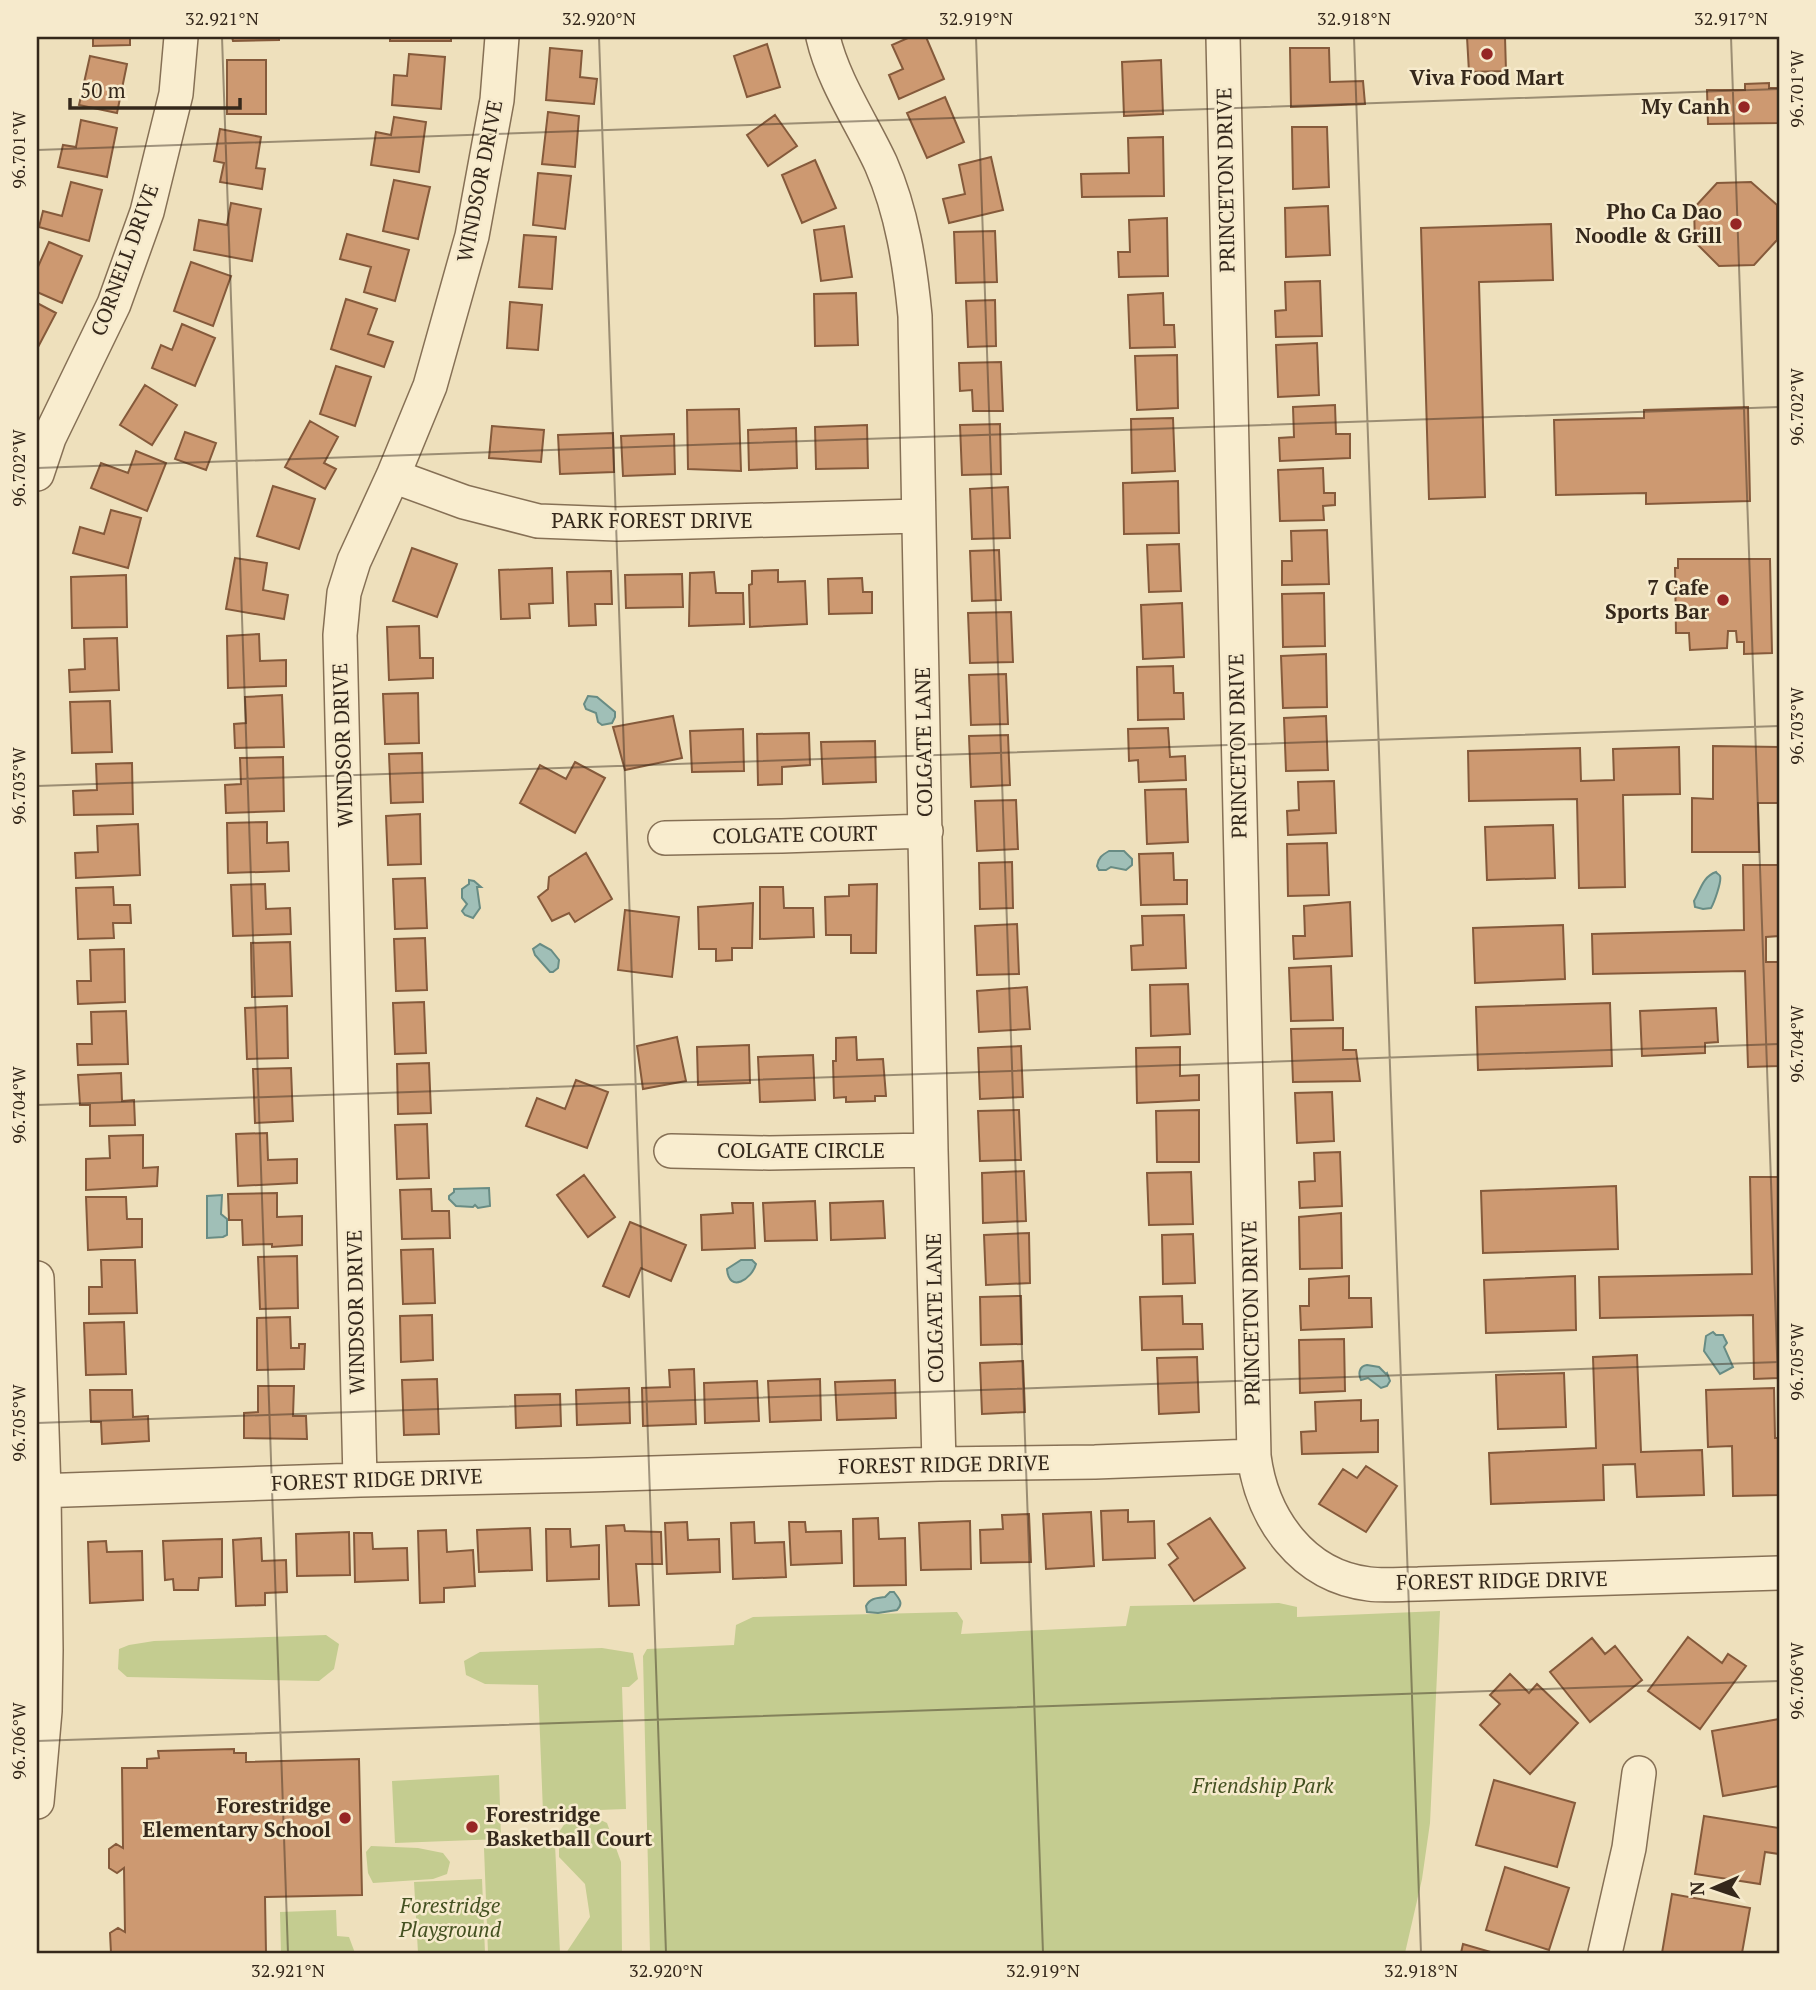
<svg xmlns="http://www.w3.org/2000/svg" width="1816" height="1990" viewBox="0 0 1816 1990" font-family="'PT Serif',serif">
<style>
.green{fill:#c4cc90}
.water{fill:#a0bfb7;stroke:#688c84;stroke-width:2}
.building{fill:#cd9971;stroke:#855a3b;stroke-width:2}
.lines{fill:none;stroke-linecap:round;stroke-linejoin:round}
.minor-casing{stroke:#867055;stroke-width:36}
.minor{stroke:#f9edcf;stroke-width:33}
.ticks{fill:none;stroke:#35281b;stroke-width:2;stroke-opacity:0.45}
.poi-dot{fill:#962625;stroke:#f6eacc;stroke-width:2.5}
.labels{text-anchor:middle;stroke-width:5;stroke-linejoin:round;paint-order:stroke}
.poi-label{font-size:21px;font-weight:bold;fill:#35281b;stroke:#f6eacc;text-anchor:end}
.street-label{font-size:21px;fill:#35281b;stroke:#f6eacc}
.park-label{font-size:21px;font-style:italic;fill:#445121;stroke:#f6eacc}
.neatline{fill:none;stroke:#35281b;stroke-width:2.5}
.ticks-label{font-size:18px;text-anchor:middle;fill:#35281b}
</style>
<rect width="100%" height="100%" fill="#eee0bc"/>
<!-- green -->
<path class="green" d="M1279 1603 1297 1607V1617L1440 1611 1430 1823 1422 1879 1405 1953H650L643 1656 647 1649 734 1645 736 1625 753 1617 957 1612 963 1621 961 1634 1126 1626 1130 1606Z
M326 1635 339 1644 334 1669 319 1681 127 1677 118 1669 119 1649 129 1645 154 1641Z
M602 1648 633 1653 638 1679 629 1687H622L626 1809 543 1812 538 1685 485 1684 466 1675 464 1661 480 1652Z
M499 1775 501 1839 395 1843 392 1781Z
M588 1814 607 1823 621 1862 622 1953H566L590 1917 585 1884 559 1857V1832L568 1819Z
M555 1844 560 1953H488L484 1848Z
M371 1846 418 1848 443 1853 450 1862 447 1874 433 1879 373 1883 368 1873 366 1852Z
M482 1879 485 1953H418L414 1882Z
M336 1910 337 1936 349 1937 355 1953H281L280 1912Z"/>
<!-- water -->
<path class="water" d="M588 696 597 697 615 712V717L612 723 602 725 598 722 596 713 586 709 584 704Z
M1109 851H1124L1132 859V865L1126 870 1111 867 1106 870H1099L1097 866C1098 858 1102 855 1109 851Z
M1716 872C1717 874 1719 874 1720 876 1722 881 1714 903 1711 908L1703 909 1695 907 1694 901C1700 891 1703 876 1716 872Z
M469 880 474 881 481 887H477L480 908 473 918 465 915 462 911 467 904 462 898V889L469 884Z
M540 944 551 950 559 960 558 968 553 972H550L535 955 533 949Z
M489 1188 490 1206 478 1208 475 1205 473 1207 456 1206 449 1199V1196L454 1192V1189Z
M222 1195 221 1214 227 1219V1235L223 1237 207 1238V1196Z
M741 1260H752L756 1264C752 1279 729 1294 727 1269Z
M1713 1332 1716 1335H1723L1727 1343 1724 1347 1733 1367 1720 1374 1704 1351 1706 1336Z
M1367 1365 1379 1367 1386 1374 1387 1373 1390 1381 1387 1386 1381 1388 1368 1378 1361 1380C1358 1374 1359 1366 1367 1365Z
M890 1592H894C899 1599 904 1603 897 1610L878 1613 867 1612 866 1606C870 1598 877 1598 885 1597Z"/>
<!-- building -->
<path class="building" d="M93 37H130V45L93 46Z
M232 37H279V40L233 41Z
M390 37H451V41H390Z
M910 37H926L944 79 899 99 889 75 903 69 892 45Z
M1467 37H1505L1506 71 1469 72Z
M767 44 780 87 747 97 734 56Z
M550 48 582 51 580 77 597 79 594 104 546 100Z
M1290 48H1329L1330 82 1363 81 1365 104 1291 107Z
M409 54 445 57 441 109 392 105 394 75 407 76Z
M90 56 127 64 117 113 79 105Z
M227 60H266V114H227Z
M1161 60 1163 114 1124 116 1122 62Z
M1769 83V88H1779V123L1708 124 1707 90H1745V84Z
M945 97 964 142 927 158 907 113Z
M548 112 579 116 575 167 542 164Z
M775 115 797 146 768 166 747 135Z
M394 117 426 122 419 172 371 165 376 132 391 135Z
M81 120 117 128 107 177 58 167 63 145 76 147Z
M1292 127H1327L1329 187 1293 189Z
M220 129 261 137 256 168 265 169 262 189 220 182 224 163 214 161Z
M1163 137 1164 196 1082 197 1081 174 1129 173 1128 138Z
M991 157 1003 210 949 223 943 199 965 194 959 165Z
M815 160 836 208 802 223 782 175Z
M538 173 571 176 565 229 533 225Z
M394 180 430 187 418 239 383 231Z
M71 182 102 190 89 241 39 227 43 211 62 216Z
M1751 182 1777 205V240L1754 265 1719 266 1695 242 1694 208 1717 183Z
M231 203 261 209 252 261 194 250 199 220 227 225Z
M1328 206 1330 255 1286 257 1285 208Z
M1167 218 1168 276 1119 277 1118 252H1130L1129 220Z
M1551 224 1553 280 1479 282 1485 497 1429 499 1421 228Z
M844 226 852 277 821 281 814 230Z
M995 231 997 282 956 283 954 232Z
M347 234 409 250 395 301 364 292 371 267 340 259Z
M524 235 556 237 552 289 519 287Z
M49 242 82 256 62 303 37 292V269Z
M191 262 231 276 213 326 174 311Z
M1320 281 1322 336 1276 337 1275 311 1286 310 1285 282Z
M856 293 858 345 815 346 814 294Z
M1163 293 1164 325H1174L1175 347 1130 348 1128 295Z
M346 299 377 309 368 334 393 342 384 367 331 349Z
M995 300 996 346 968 347 966 301Z
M510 302 542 305 538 350 507 348Z
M37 303 56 313 37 349Z
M182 324 215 338 195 386 152 368 161 345 172 350Z
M1317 343 1319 395 1278 397 1276 345Z
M1177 355 1178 408 1137 410 1135 356Z
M1001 362 1003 411H973L972 390 960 391 959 363Z
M336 366 371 377 355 426 320 414Z
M145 385 177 405 152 445 120 425Z
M1335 405 1336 434H1350V458L1280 461 1279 438 1294 437 1293 407Z
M1748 407 1750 501 1646 504V493L1556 495 1554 420 1644 418V410Z
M739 409 741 471 688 469 687 410Z
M1173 418 1175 471 1132 473 1131 419Z
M310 421 338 437 324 463 336 469 325 489 285 467Z
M1000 424 1001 474 962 475 960 425Z
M867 425 868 468 816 469 815 427Z
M492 426 544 430 541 462 489 458Z
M796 428 797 468 749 470 748 430Z
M185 432 216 443 206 470 175 459Z
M613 433 614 472 560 474 558 435Z
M674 434 675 474 623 476 621 436Z
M136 451 166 463 147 511 91 488 101 463 128 473Z
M1323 468 1324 493H1335V505L1323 506 1324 520 1280 521 1278 470Z
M1178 481 1179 533 1124 534 1123 483Z
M273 486 315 499 299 549 257 536Z
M1008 487 1010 538 972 539 970 489Z
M111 510 141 518 128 568 73 553 80 527 104 534Z
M1327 530 1329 584 1282 585V561H1292L1291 531Z
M1179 544 1181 591 1149 592 1147 545Z
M412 548 457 564 437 617 393 601Z
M999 550 1001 600 972 601 970 551Z
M235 558 267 563 263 590 288 595 284 619 226 609Z
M1678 559H1770L1772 653 1744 654V642H1737L1736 631H1728L1727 648 1690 650 1689 633H1676L1675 568H1678Z
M552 568 553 603 529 604 530 618 501 619 499 570Z
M778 570V582L805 581 807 624 750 627 749 585 752 584V571Z
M611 571 612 604H595L596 625 569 626 567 572Z
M714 572 716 593H743L744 624 689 626 690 573Z
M682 574 683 607 626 608 625 575Z
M126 575 127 627 72 628 71 577Z
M862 578 863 592H872V613L829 614 828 579Z
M1324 593 1325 646 1283 647 1282 594Z
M1182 603 1184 657 1143 659 1141 605Z
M1011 612 1013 662 970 663 968 613Z
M419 626 420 658H433V678L389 680 387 627Z
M259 634 260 661 286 660V686L228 688 227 636Z
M117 638 119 690 70 692 69 670 85 669 84 639Z
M1326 654 1327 707 1283 708 1281 656Z
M1173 666 1174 693H1183L1184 719 1138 720 1137 667Z
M1006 674 1008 724 971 725 969 675Z
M418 693 419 743 385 744 383 694Z
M282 695 284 747 235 748 234 724 246 723 245 697Z
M110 701 112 752 72 753 70 702Z
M673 716 682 758 625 770 613 727Z
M1326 716 1328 770 1286 771 1284 718Z
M1168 728 1170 757 1185 756 1186 780 1139 782 1138 760 1129 761 1128 729Z
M743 729 744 771 692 772 690 731Z
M809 733 810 765 782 767V784L758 785 757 734Z
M1008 735 1010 785 971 787 969 736Z
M875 741 876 782 823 784 821 742Z
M1713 746 1779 747V803H1758L1759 852H1692V798L1713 799Z
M1679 747 1680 794 1623 795 1625 887 1579 888 1577 799 1469 801 1468 751 1580 748 1581 781 1614 780 1613 749Z
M422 753 423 802 391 803 389 754Z
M283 757 284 811 226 813 225 785 241 784 240 758Z
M575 762 605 778 575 833 520 803 540 765 566 779Z
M132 763 133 814 74 815 73 791 97 790 96 764Z
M1334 781 1336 833 1288 835 1287 811 1299 810 1298 782Z
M1186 789 1188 842 1147 844 1145 790Z
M1016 800 1018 849 977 851 975 801Z
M420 814 421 864 388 865 386 816Z
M267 822V843L288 842 289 871 228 873 227 823Z
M138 824 140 875 76 878 75 853 98 852 97 826Z
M1553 825 1555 878 1487 880 1485 827Z
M1327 843 1329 895 1288 896 1287 844Z
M586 853 612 899 575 922 569 913 552 921 538 897 548 889 549 877Z
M1173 853 1174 880H1187V904L1141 905 1139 854Z
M1012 862 1013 908 980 909 979 863Z
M1743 865H1779V936L1766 937V962H1779V1066L1748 1067 1745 971 1593 974 1592 934 1744 930Z
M425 878 427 928 395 929 393 879Z
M265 884 266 909 290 908 291 934 233 936 231 885Z
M877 884 876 953H851V935H826L825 897 849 896V885Z
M113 887 114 905H130L131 923H113L114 938 78 939 76 888Z
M760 887H783L784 908H813L814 937 760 939Z
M1350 902 1352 956 1294 959 1293 936H1305L1304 906Z
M753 903 752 948H732V960L716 961V949H699L698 907Z
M625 910 679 917 672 977 618 970Z
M1184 915 1186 968 1132 970 1131 946 1143 945 1142 916Z
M1017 924 1019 974 977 975 975 926Z
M1563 925 1565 979 1475 983 1473 928Z
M425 938 427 990 396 991 394 939Z
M290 942 292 996 252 997 251 943Z
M124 949 125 1002 78 1004 77 981H91L90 950Z
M1331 966 1333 1020 1291 1021 1289 968Z
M1188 984 1190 1034 1151 1036 1150 985Z
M1027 987 1030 1029 979 1032 977 991Z
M424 1002 426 1053 395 1054 393 1003Z
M1610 1003 1612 1066 1478 1070 1476 1007Z
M287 1006 288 1058 247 1059 245 1008Z
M1716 1008 1718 1042 1705 1043V1053L1642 1056 1640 1011Z
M126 1011 128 1064 78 1065 77 1044H92L91 1012Z
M1343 1028V1050H1356L1360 1081 1293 1082 1291 1029Z
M677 1037 686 1081 643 1089 637 1046Z
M856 1037 857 1060 883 1059 886 1096H875V1101L846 1102V1097L834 1098 833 1061H836V1038Z
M749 1045 750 1083 698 1085 697 1047Z
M1021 1046 1023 1097 980 1099 978 1048Z
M1180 1047V1076L1199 1075V1100L1137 1103 1136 1048Z
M813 1055 815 1100 760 1102 758 1057Z
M429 1063 431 1113 398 1114 397 1064Z
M291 1068 293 1121 255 1123 253 1069Z
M121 1073 122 1101 134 1100 135 1125 90 1126V1105H80L78 1075Z
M576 1080 608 1092 587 1148 526 1126 537 1098 565 1109Z
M1332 1092 1334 1141 1297 1143 1295 1093Z
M1019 1110 1021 1160 980 1161 978 1111Z
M1199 1110V1162H1157L1156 1111Z
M427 1124 429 1178 397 1179 395 1125Z
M267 1133 268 1160 297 1159V1183L238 1186 236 1134Z
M143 1135V1168L158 1167 157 1186 86 1190V1159L110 1158 109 1136Z
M1340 1152 1342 1206 1300 1208 1299 1182 1315 1181 1314 1153Z
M1024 1171 1026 1221 983 1223 982 1173Z
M1191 1172 1193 1224 1149 1225 1147 1173Z
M584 1175 615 1217 588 1237 557 1195Z
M1750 1177H1779V1378L1754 1379 1753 1315 1600 1318 1599 1277 1752 1274Z
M1616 1186 1618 1249 1483 1253 1481 1191Z
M431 1189 432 1211H449L450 1238 402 1239 400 1190Z
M277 1193V1217L302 1216V1245L272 1247V1244L243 1245 242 1220H229L228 1194Z
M86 1197H126L127 1219H142V1247L88 1250Z
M815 1201 817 1240 765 1241 763 1203Z
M883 1201 885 1238 831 1240 830 1203Z
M732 1203H753L755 1248 702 1250 701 1215 733 1213Z
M1341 1213 1342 1268 1300 1269 1299 1217Z
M630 1222 686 1245 671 1281 641 1268 629 1297 603 1286Z
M1029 1233 1030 1283 986 1285 984 1235Z
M1193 1234 1195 1283 1163 1284 1162 1235Z
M433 1249 435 1303 403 1304 401 1250Z
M297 1256 298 1308 260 1309 258 1257Z
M101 1260H135L137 1313 89 1314V1287H102Z
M1349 1276V1298H1371L1372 1327 1301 1330 1300 1306H1309V1279Z
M1575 1276 1576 1330 1486 1333 1484 1280Z
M1021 1296 1022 1344 981 1345 980 1297Z
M1182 1296 1183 1324H1202L1203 1349 1142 1350 1140 1297Z
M432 1315 433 1360 401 1362 400 1316Z
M290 1317 291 1348H299V1344H305L304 1369 257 1370V1318Z
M124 1322 126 1374 86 1375 84 1323Z
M1344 1339 1345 1391 1300 1393 1299 1340Z
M1637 1355 1641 1452 1702 1450 1704 1495 1637 1497 1635 1464 1603 1465 1604 1500 1491 1504 1489 1453 1596 1448 1593 1357Z
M1197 1357 1199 1412 1159 1414 1157 1358Z
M1023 1361 1025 1412 982 1414 980 1363Z
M694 1369 696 1424 643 1426 642 1388 670 1387 669 1370Z
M1564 1373 1566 1427 1498 1429 1496 1375Z
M437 1379 439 1434 404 1435 402 1380Z
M820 1379 821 1420 770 1422 768 1381Z
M895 1380 896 1418 837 1420 835 1382Z
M757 1381 759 1421 705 1423 704 1383Z
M258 1386H294L293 1416H306L307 1439 244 1438V1413L258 1412Z
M629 1388 630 1423 577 1425 576 1390Z
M1774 1388 1775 1438H1779V1495L1733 1496 1732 1446 1708 1447 1706 1390Z
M90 1390H132L133 1417 148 1416 149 1441 102 1444 101 1422H91Z
M560 1394 561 1426 516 1428 515 1395Z
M1361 1400V1421L1378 1420V1452L1302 1454 1301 1432 1316 1431 1315 1402Z
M1366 1466 1397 1486 1366 1532 1319 1504 1343 1469 1357 1478Z
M1128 1510V1522L1154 1521 1155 1558 1103 1560 1101 1511Z
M1091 1512 1094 1566 1046 1569 1043 1514Z
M1029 1514 1031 1562 981 1563 980 1530 1003 1529 1002 1515Z
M878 1518 879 1539 905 1538 906 1585 854 1586 853 1519Z
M1210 1518 1245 1568 1194 1601 1169 1565 1178 1558 1168 1544Z
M970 1521 971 1569 921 1570 919 1523Z
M687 1522 688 1540 719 1539 720 1572 667 1574 665 1523Z
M754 1522 755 1543 784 1542 786 1577 733 1579 731 1523Z
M789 1522H805L806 1532 841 1531 842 1563 791 1565Z
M624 1525 625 1531 661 1532 662 1564H636L639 1605 609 1606 606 1526Z
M530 1528 532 1570 479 1572 477 1530Z
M546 1529H570L571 1547 599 1545V1579L547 1581Z
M446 1530 447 1552 473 1550 475 1586 444 1588V1602L420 1603 418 1531Z
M349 1532 350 1575 297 1576 296 1534Z
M354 1533H372L373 1549 407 1548 408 1580 355 1582Z
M261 1538 262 1561 286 1560 287 1592 265 1593V1605L236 1606 233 1540Z
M222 1539V1577L199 1578 198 1590H174L173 1579 165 1580 163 1541Z
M106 1541 107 1552 142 1551 143 1600 90 1603 88 1542Z
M1688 1637 1722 1663 1728 1654 1746 1666 1700 1729 1648 1691Z
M1592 1638 1605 1654 1615 1646 1642 1680 1590 1722 1550 1672Z
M1510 1674 1529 1693 1537 1684 1578 1723 1530 1774 1480 1725 1500 1704 1490 1695Z
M1779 1719V1786L1723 1796 1712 1731Z
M234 1749V1753H246V1762L359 1759 362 1895 265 1897 266 1953H111L110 1933 118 1928 125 1932 124 1868 117 1873 109 1868V1849L116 1844 123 1848 122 1768H147V1759L159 1758 158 1751Z
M1494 1780 1575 1803 1557 1867 1476 1845Z
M1704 1816 1779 1828V1854L1765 1852 1760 1884 1695 1874Z
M1505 1867 1569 1888 1549 1950 1486 1930Z
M1672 1894 1750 1908 1742 1953H1662Z
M1463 1944 1494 1953H1461Z"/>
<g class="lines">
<defs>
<path id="minor" d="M823 37C833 81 862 123 881 164 902 212 910 264 915 316L931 1150 939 1464
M1223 37 1254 1456C1262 1518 1302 1576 1369 1584 1385 1586 1402 1584 1418 1584L1779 1573
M37 474 49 438 114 304 147 212 176 94 181 37
M393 476 464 502 538 521 617 524 918 516
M665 838 782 836 926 831
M671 1151 769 1153 931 1150
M37 1278 44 1491 46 1650 45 1711 37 1802
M360 1480 340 635 344 593 354 561 393 476 430 386 472 236 497 100 502 37
M37 1491 360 1480 588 1475 939 1464 1095 1462 1254 1456
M1605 1953 1629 1848 1639 1773"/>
</defs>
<!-- minor casing -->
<use href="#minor" class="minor-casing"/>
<!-- minor -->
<use href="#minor" class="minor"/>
</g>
<!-- ticks -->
<path class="ticks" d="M222 37 288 1953M599 37 666 1953M976 37 1043 1953M1354 37 1421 1953M1731 37 1779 1411M37 150 1779 89M37 468 1779 407M37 786 1779 726M37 1105 1779 1044M37 1423 1779 1362M37 1741 1779 1681"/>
<!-- markers -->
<g class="poi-dot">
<circle cx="1487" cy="54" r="7"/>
<circle cx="1744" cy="107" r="7"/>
<circle cx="1736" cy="224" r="7"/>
<circle cx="1723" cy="600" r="7"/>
<circle cx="345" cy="1818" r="7"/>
<circle cx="472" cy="1827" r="7"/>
</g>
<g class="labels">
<!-- poi labels -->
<g class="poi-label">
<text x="1487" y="85" text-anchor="middle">Viva Food Mart</text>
<text x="1730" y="114">My Canh</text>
<text x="1722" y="219">Pho Ca Dao<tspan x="1722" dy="24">Noodle &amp; Grill</tspan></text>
<text x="1709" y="595">7 Cafe<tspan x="1709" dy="24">Sports Bar</tspan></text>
<text x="331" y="1813">Forestridge<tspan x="331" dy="24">Elementary School</tspan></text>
<text x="486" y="1822" text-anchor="start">Forestridge<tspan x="486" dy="24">Basketball Court</tspan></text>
</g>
<!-- street labels -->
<g class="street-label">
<text transform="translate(1226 180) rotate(-91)" y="7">PRINCETON DRIVE</text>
<text transform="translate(480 181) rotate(-79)" y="7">WINDSOR DRIVE</text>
<text transform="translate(125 260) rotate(-70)" y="7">CORNELL DRIVE</text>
<text x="652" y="528">PARK FOREST DRIVE</text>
<text transform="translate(924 742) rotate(-91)" y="7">COLGATE LANE</text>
<text transform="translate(343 745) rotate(-92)" y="7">WINDSOR DRIVE</text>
<text transform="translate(1238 746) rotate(-91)" y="7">PRINCETON DRIVE</text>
<text transform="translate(795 835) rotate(-1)" y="7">COLGATE COURT</text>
<text x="801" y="1158">COLGATE CIRCLE</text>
<text transform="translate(935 1308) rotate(-91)" y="7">COLGATE LANE</text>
<text transform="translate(356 1312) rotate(-91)" y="7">WINDSOR DRIVE</text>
<text transform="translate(1251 1313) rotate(-91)" y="7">PRINCETON DRIVE</text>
<text transform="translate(944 1465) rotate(-1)" y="7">FOREST RIDGE DRIVE</text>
<text transform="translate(377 1480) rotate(-2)" y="7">FOREST RIDGE DRIVE</text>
<text transform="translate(1502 1581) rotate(-1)" y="7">FOREST RIDGE DRIVE</text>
</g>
<!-- park labels -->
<g class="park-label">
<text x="1263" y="1793">Friendship Park</text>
<text x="450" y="1913">Forestridge<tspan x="450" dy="24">Playground</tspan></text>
</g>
</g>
<!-- border -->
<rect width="1816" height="1990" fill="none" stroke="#f6eacc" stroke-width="77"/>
<!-- north arrow -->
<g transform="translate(1714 1888) rotate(268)" stroke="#f6eacc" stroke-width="5" paint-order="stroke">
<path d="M0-5L12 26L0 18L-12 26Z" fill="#35281b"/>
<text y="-10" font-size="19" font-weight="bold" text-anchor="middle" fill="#35281b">N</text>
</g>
<!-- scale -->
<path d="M70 98v10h170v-10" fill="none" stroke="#35281b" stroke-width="3.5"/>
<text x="80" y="98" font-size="21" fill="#35281b" stroke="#f6eacc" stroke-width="5" paint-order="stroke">50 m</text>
<rect x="38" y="38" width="1740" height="1914" class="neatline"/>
<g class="ticks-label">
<text x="222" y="25">32.921°N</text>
<text x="599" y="25">32.920°N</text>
<text x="976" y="25">32.919°N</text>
<text x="1354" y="25">32.918°N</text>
<text x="1731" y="25">32.917°N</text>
<text transform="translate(1797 89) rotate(-90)" y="6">96.701°W</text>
<text transform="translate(19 150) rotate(-90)" y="6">96.701°W</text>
<text transform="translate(1797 407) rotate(-90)" y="6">96.702°W</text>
<text transform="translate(19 468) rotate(-90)" y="6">96.702°W</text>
<text transform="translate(1797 726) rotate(-90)" y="6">96.703°W</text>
<text transform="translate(19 786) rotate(-90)" y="6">96.703°W</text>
<text transform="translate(1797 1044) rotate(-90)" y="6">96.704°W</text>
<text transform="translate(19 1105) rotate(-90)" y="6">96.704°W</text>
<text transform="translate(1797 1362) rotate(-90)" y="6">96.705°W</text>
<text transform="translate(19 1423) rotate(-90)" y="6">96.705°W</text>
<text transform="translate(1797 1681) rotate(-90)" y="6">96.706°W</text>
<text transform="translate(19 1741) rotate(-90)" y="6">96.706°W</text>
<text x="288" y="1977">32.921°N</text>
<text x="666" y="1977">32.920°N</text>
<text x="1043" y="1977">32.919°N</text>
<text x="1421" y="1977">32.918°N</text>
</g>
</svg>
